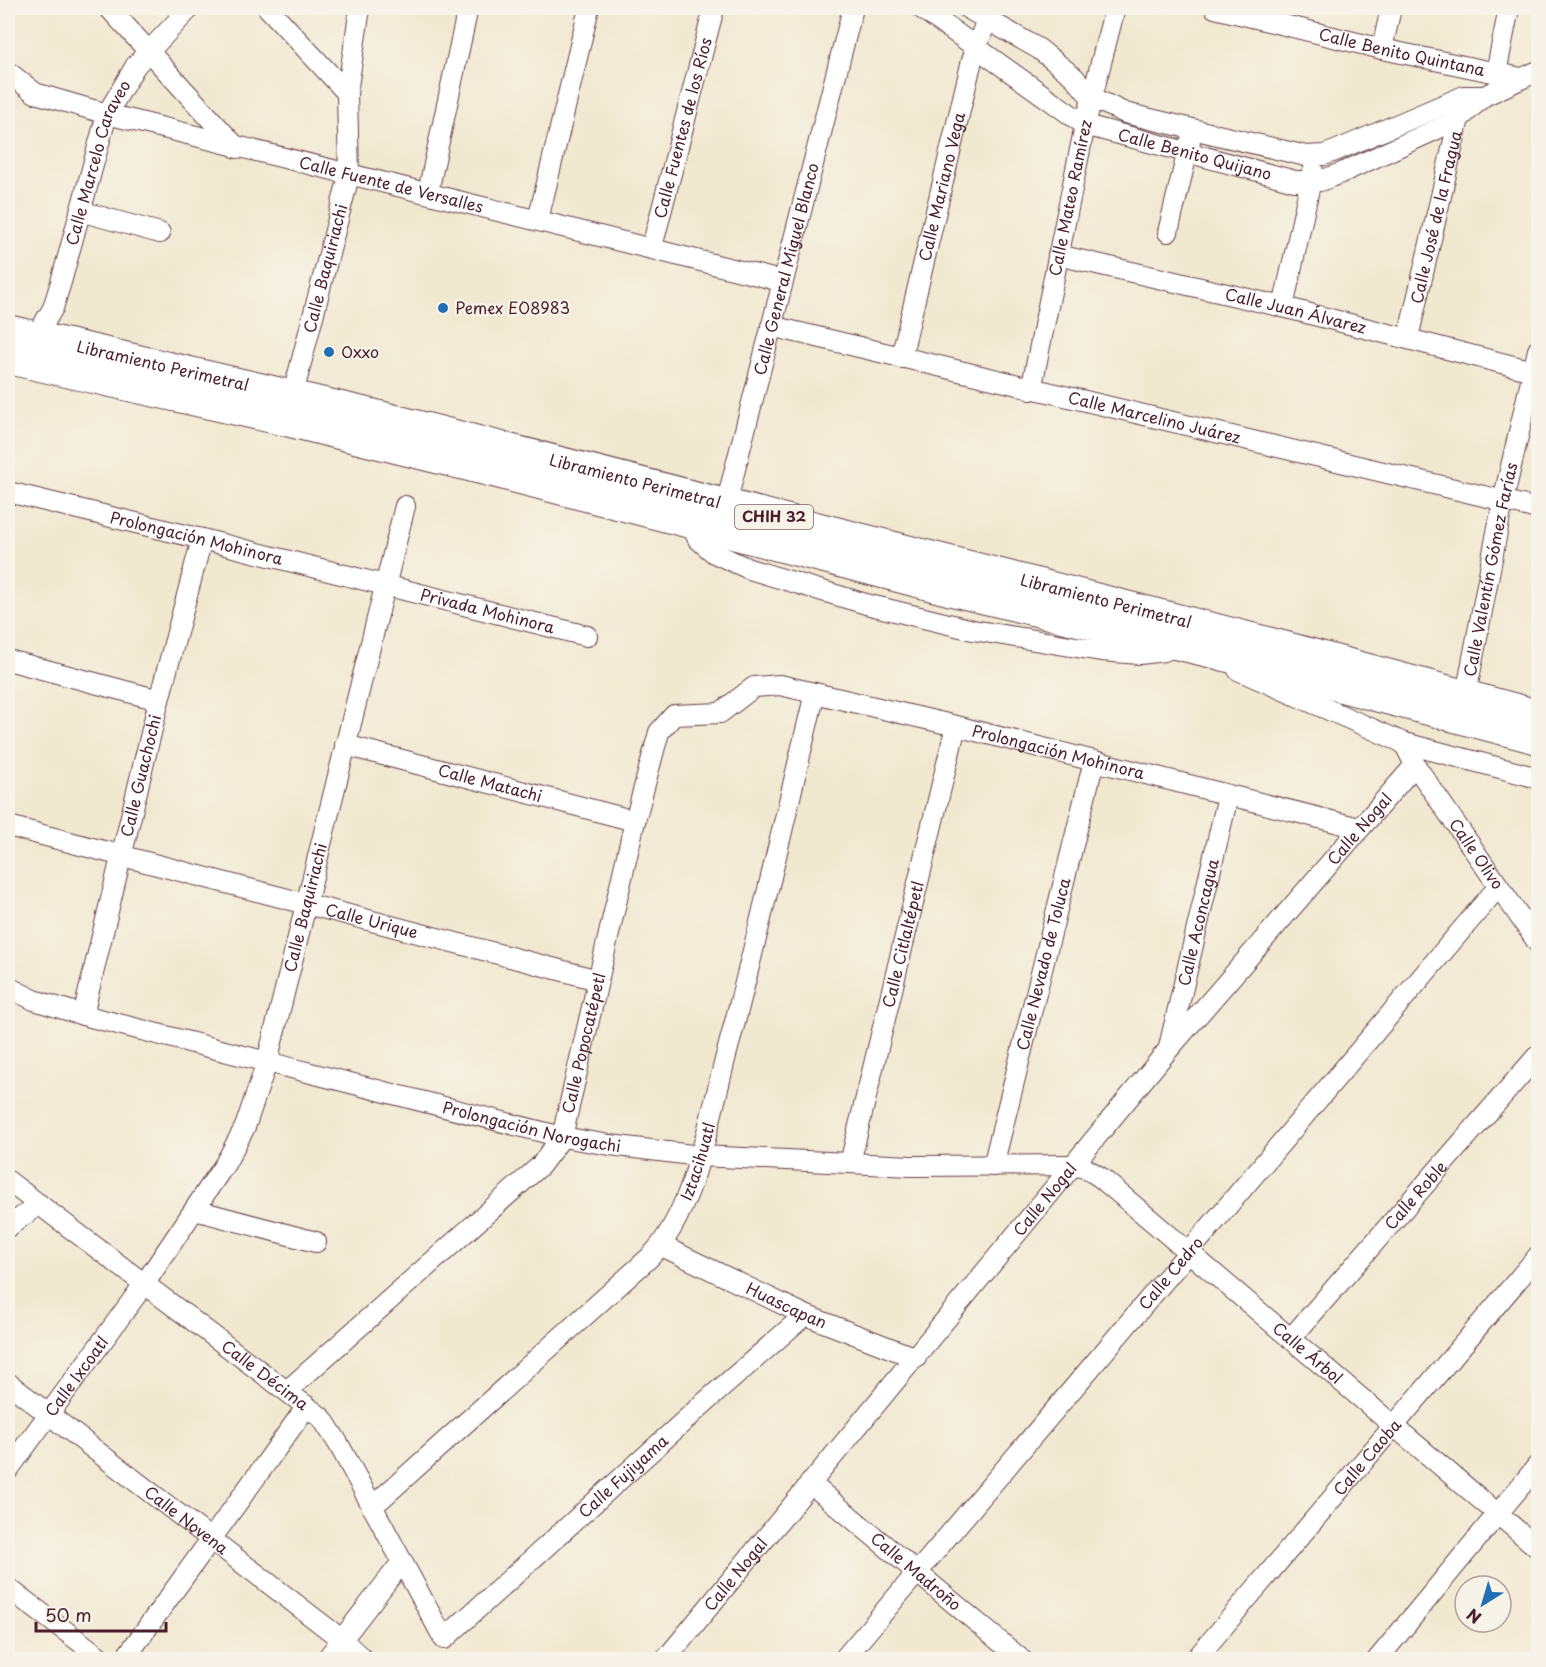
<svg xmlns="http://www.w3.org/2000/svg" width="1546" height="1667" viewBox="0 0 1546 1667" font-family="'Playpen Sans',sans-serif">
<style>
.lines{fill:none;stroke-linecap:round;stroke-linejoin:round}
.street-casing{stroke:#633d44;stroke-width:22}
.primary-casing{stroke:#633d44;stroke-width:32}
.street{stroke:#fff;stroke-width:20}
.primary{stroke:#fff;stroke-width:30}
.poi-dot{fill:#1f6fb2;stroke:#f7f3e8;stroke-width:2}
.labels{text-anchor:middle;stroke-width:4.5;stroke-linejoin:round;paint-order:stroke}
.shield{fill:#f7f3e8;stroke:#7e5f64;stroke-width:1.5}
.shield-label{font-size:15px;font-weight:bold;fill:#4a1f2b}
.street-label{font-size:16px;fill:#4a1f2b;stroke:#f7f3e8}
.poi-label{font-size:16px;fill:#4a1f2b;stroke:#f7f3e8;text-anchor:start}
</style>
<rect width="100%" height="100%" fill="#f7f3e8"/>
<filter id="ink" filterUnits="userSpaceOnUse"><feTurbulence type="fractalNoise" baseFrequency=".0167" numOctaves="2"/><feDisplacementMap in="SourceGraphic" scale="12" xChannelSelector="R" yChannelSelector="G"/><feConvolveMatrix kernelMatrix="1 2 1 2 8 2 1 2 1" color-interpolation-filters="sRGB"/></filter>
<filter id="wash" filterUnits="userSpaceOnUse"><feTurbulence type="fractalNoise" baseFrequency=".008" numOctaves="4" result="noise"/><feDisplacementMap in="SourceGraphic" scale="24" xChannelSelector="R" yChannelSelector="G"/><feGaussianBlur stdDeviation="1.35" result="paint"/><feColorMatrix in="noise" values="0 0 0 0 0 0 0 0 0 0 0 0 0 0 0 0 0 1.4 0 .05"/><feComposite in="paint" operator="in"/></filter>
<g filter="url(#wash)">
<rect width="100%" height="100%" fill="#f1e8d0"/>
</g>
<g filter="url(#ink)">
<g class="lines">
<defs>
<g id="street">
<path d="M109 8 237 148"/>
<path d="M268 8 347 93"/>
<path id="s1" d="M921 8 1085 125 1295 181H1320L1339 174 1459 119 1484 96 1538 71"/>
<path d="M967 8 1039 49 1074 77 1091 97 1125 113 1306 156 1324 155 1335 151 1464 96H1484"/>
<path id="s2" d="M1215 8 1382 49 1521 78"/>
<path d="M1382 49 1391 8"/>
<path id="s3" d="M8 72 35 93 107 114 781 281"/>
<path d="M1496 73 1509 8"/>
<path d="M428 192 468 8"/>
<path d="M80 211 160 233"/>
<path d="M538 220 589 8"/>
<path d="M1168 232 1190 142"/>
<path id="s4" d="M652 247 714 8"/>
<path id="s5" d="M1058 255 1283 307 1533 371"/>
<path d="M1283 307 1313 171"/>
<path id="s6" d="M771 326 1538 509"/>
<path id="s7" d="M36 337 53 308 61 282 107 114 136 65 190 8"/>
<path id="s8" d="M1408 338 1461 110"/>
<path id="s9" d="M901 358 972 60 987 19"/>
<path id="s10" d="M1031 390 1085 125 1115 8"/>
<path id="s11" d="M290 406 349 176 347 93 360 8"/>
<path id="s12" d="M8 492 202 539 587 636"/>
<path id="s13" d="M723 516 853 8"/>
<path d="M690 523 698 539 714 553 749 569 866 604 973 630 1101 651 1140 654 1164 651 1173 647"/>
<path d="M8 660 159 700"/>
<path d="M1238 670 1404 743 1538 778"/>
<path id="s14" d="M1464 705 1503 501 1538 350"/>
<path id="s15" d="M345 745 635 821"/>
<path id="s16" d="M1415 765 1538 943"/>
<path id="s17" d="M8 826 598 980"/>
<path id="s18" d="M8 987 34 1000 83 1015 562 1137 610 1145 700 1156 911 1166 1072 1165 1085 1168 1100 1177 1538 1548"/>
<path id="s19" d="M83 1015 159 700 202 539"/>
<path id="s20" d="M1169 1047 1228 796"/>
<path id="s21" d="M850 1163 956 726"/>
<path id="s22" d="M993 1166 1094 761"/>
<path id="s23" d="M8 1181 322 1418 338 1443 444 1639 703 1404 805 1315"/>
<path d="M195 1210 316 1242"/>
<path d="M8 1227 39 1204"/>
<path id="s24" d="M662 1246 805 1315 916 1358"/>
<path id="s25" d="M1292 1337 1538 1055"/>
<path id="s26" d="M8 1383 341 1639 364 1660"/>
<path id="s27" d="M288 1390 540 1166 562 1137 635 821 659 732 674 715 720 713 754 687 780 685 956 726 1359 828"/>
<path id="s28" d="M8 1470 145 1283 225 1164 245 1127 267 1062 405 506"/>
<path id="s29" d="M810 1483 1022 1660"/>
<path id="s30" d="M372 1507 649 1258C694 1215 711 1112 727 1052 759 933 786 812 815 693"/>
<path d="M8 1588 104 1660"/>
<path d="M124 1660 307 1406"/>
<path d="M326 1660 402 1562"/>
<path id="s31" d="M665 1660 1168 1050 1415 765 1404 743"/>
<path id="s32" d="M843 1660 1498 887"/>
<path id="s33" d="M1195 1660 1538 1256"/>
<path d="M1377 1660 1538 1465"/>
</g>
<g id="primary">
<path id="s34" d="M8 330 372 414 1279 645 1538 715"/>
<path d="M8 359 286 421 497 473 952 591 1221 655 1538 739"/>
</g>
</defs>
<!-- street casing -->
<use href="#street" class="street-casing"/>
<!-- primary casing -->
<use href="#primary" class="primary-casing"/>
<!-- street -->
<use href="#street" class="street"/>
<!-- primary -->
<use href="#primary" class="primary"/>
</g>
</g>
<!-- markers -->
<g class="poi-dot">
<circle cx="443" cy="308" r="6"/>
<circle cx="329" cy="352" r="6"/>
</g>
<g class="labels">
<!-- shield labels -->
<rect class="shield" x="735" y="505" width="78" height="24" rx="4.5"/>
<g class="shield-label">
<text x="774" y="522">CHIH 32</text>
</g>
<!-- street labels -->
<g class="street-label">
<text dy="6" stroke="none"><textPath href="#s2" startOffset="192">Calle Benito Quintana</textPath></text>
<text dy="6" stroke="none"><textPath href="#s4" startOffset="123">Calle Fuentes de los Ríos</textPath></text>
<text dy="6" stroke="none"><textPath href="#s1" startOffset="315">Calle Benito Quijano</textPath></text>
<text dy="6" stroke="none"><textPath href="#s7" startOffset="186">Calle Marcelo Caraveo</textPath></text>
<text dy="6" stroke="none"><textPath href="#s3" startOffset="402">Calle Fuente de Versalles</textPath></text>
<text dy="6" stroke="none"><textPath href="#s9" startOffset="176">Calle Mariano Vega</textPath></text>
<text dy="6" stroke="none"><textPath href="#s10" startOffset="196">Calle Mateo Ramírez</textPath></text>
<text dy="6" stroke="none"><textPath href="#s8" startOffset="124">Calle José de la Fragua</textPath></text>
<text dy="6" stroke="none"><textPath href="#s11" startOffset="142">Calle Baquiriachi</textPath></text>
<text dy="6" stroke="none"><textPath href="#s13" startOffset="255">Calle General Miguel Blanco</textPath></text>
<text dy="6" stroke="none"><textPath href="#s5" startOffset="244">Calle Juan Álvarez</textPath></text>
<text dy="6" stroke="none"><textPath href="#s34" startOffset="159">Libramiento Perimetral</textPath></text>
<text dy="6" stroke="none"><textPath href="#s6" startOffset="394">Calle Marcelino Juárez</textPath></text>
<text dy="6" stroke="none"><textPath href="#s34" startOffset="645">Libramiento Perimetral</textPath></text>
<text dy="6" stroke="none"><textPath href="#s12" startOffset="194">Prolongación Mohinora</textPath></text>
<text dy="6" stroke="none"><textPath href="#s14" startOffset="138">Calle Valentín Gómez Farías</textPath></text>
<text dy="6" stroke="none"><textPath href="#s34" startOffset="1131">Libramiento Perimetral</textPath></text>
<text dy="6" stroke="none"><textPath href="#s12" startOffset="494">Privada Mohinora</textPath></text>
<text dy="6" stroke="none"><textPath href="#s27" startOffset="1214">Prolongación Mohinora</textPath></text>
<text dy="6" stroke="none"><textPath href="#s19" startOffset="246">Calle Guachochi</textPath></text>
<text dy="6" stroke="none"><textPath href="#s15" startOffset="150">Calle Matachi</textPath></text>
<text dy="6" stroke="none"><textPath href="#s31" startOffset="1083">Calle Nogal</textPath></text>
<text dy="6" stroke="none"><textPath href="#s16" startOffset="108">Calle Olivo</textPath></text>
<text dy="6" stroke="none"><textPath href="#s28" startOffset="645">Calle Baquiriachi</textPath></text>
<text dy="6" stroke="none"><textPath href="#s17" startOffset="376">Calle Urique</textPath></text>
<text dy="6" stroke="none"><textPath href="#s20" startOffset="128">Calle Aconcagua</textPath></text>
<text dy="6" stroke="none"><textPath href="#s21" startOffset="225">Calle Citlaltépetl</textPath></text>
<text dy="6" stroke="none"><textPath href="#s22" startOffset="208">Calle Nevado de Toluca</textPath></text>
<text dy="6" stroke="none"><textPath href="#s27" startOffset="470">Calle Popocatépetl</textPath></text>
<text dy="6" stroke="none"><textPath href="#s18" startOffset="543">Prolongación Norogachi</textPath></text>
<text dy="6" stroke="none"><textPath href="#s30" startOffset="482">Iztacihuatl</textPath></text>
<text dy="6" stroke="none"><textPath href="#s25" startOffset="188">Calle Roble</textPath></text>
<text dy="6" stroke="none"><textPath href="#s31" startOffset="597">Calle Nogal</textPath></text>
<text dy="6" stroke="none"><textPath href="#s32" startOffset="507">Calle Cedro</textPath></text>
<text dy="6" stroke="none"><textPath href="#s24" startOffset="138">Huascapan</textPath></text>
<text dy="6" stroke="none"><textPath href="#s18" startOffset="1389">Calle Árbol</textPath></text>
<text dy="6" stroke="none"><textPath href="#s23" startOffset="322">Calle Décima</textPath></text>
<text dy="6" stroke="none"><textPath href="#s28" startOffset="116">Calle Ixcoatl</textPath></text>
<text dy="6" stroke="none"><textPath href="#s33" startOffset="266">Calle Caoba</textPath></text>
<text dy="6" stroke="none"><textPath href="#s23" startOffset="888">Calle Fujiyama</textPath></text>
<text dy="6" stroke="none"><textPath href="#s26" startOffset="225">Calle Novena</textPath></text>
<text dy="6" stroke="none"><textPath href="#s29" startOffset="138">Calle Madroño</textPath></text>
<text dy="6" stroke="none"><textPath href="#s31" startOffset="111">Calle Nogal</textPath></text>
</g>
<!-- poi labels -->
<g class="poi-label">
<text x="455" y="314">Pemex E08983</text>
<text x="341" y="358">Oxxo</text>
</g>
</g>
<!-- margin -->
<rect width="1546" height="1667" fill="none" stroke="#f7f3e8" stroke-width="30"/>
<!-- north arrow -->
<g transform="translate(1483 1604) rotate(217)"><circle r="28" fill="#f7f3e8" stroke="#b29e9c" stroke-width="1.5"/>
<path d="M0-4.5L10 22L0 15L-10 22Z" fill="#1f6fb2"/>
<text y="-9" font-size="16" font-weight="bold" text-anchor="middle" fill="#4a1f2b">N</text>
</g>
<!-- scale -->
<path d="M36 1622v9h130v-9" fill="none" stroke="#4a1f2b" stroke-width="3"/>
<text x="45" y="1622" font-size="18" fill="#4a1f2b" stroke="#f7f3e8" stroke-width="4.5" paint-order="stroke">50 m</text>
</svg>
